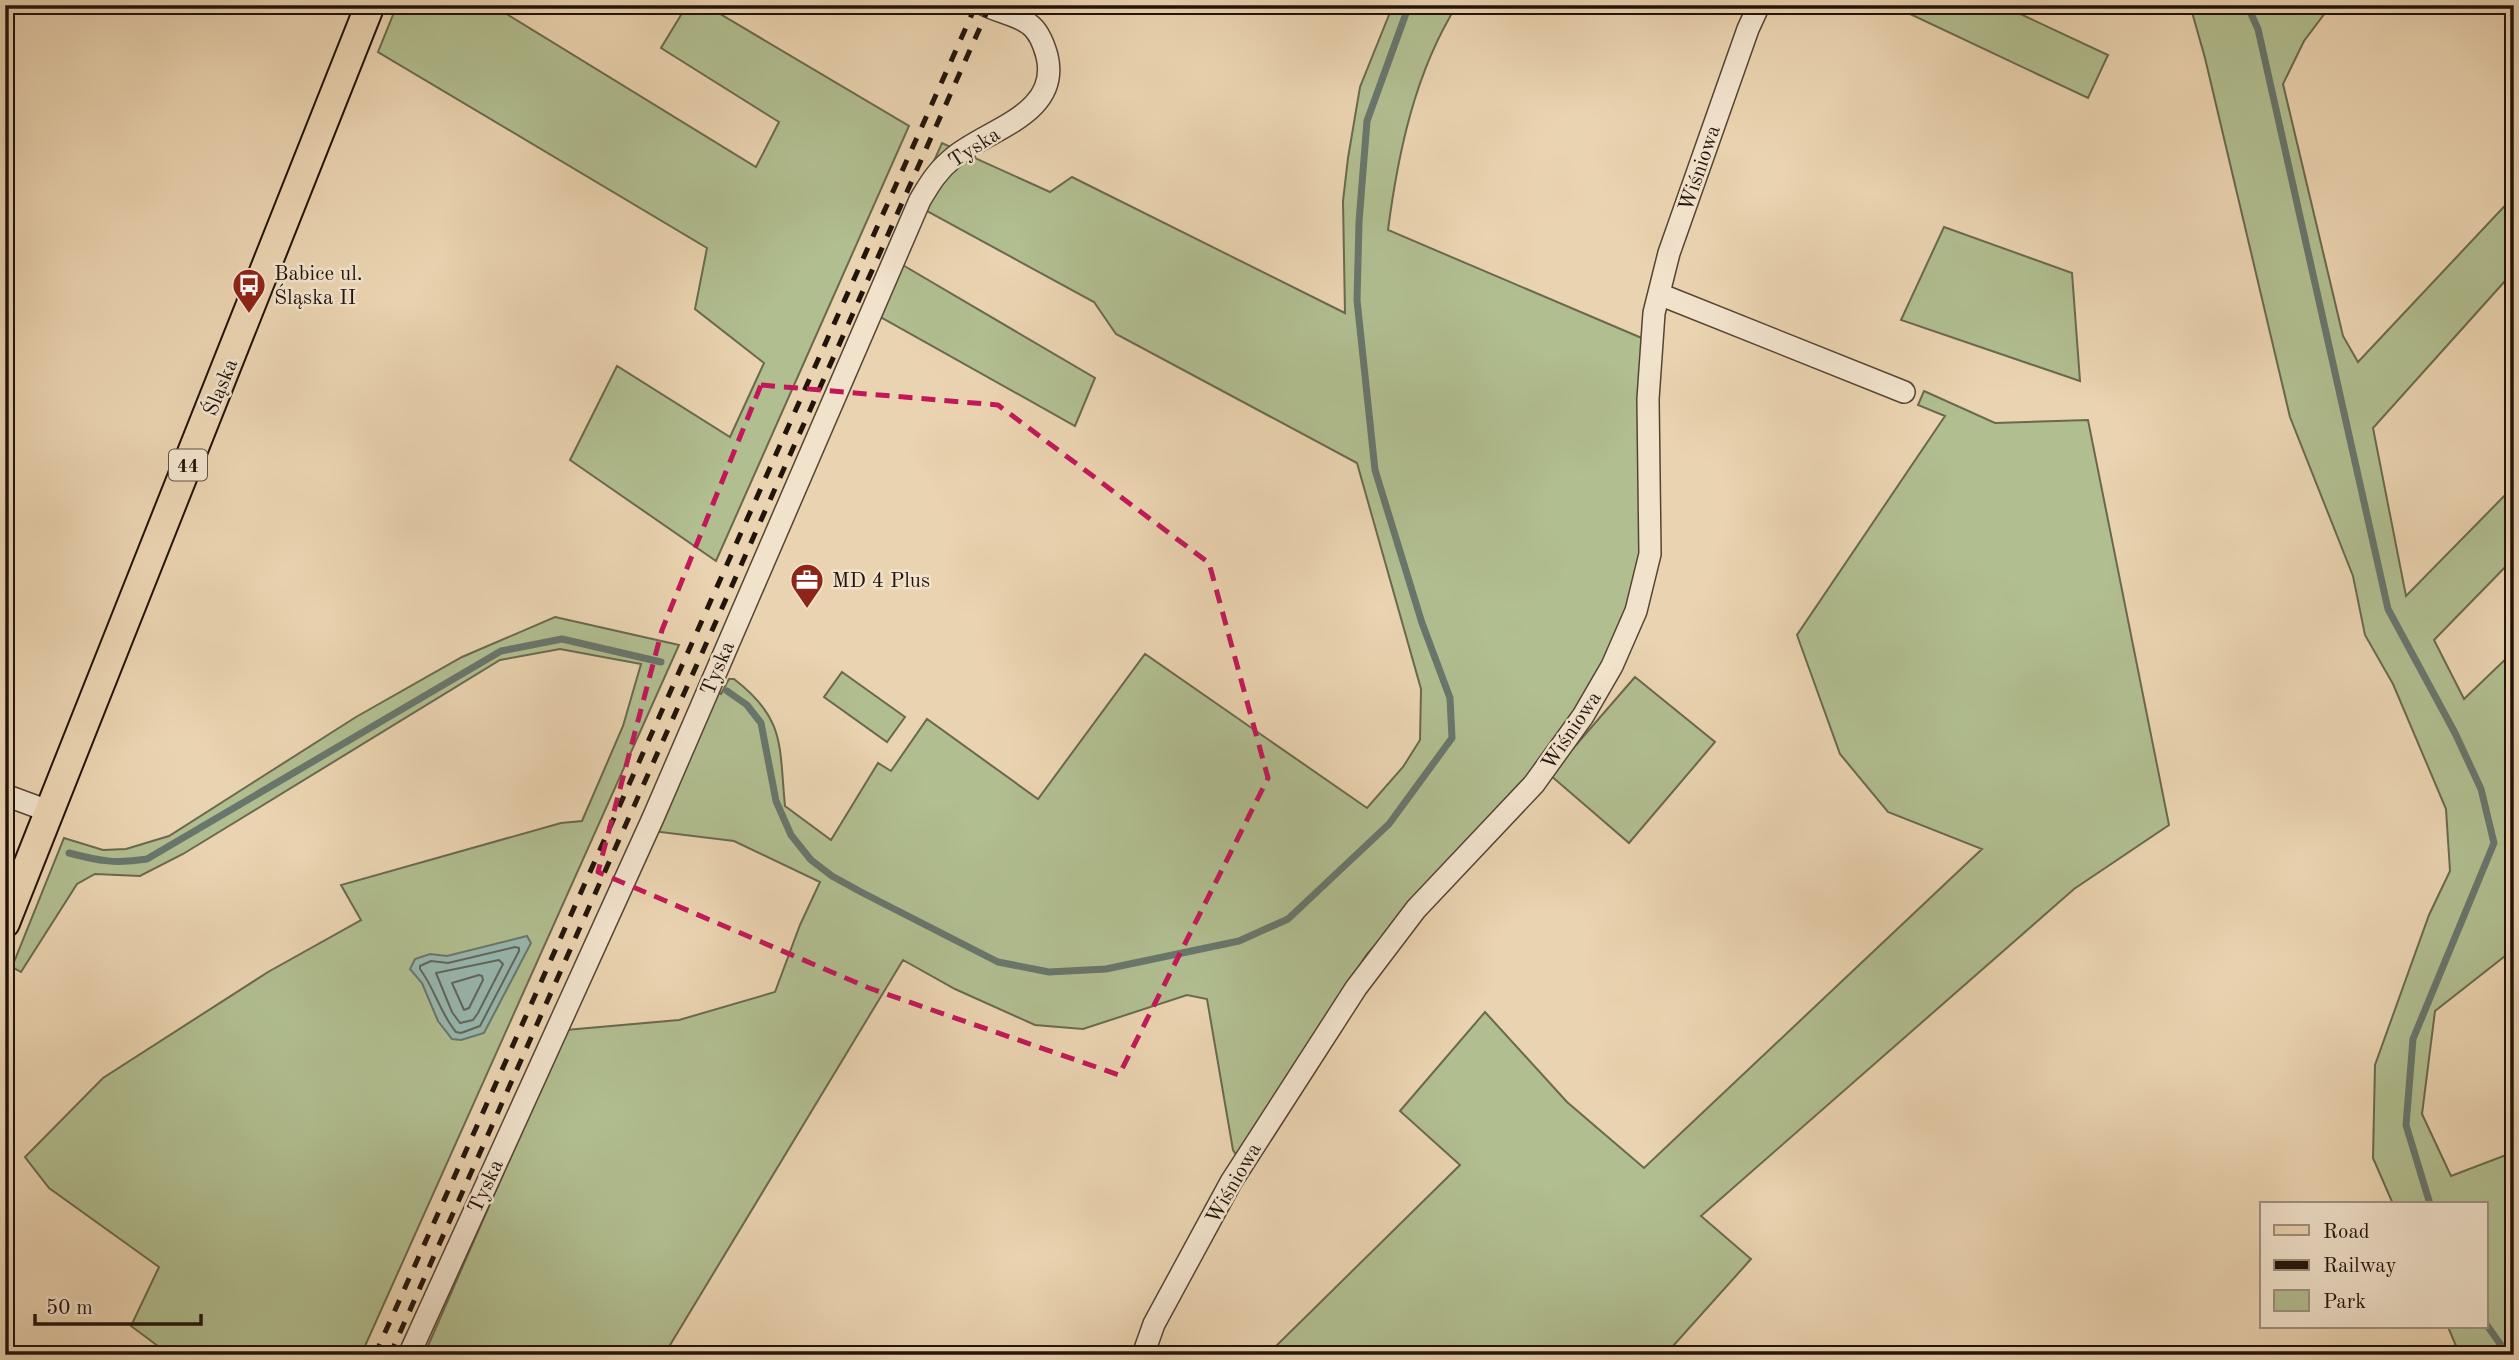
<svg xmlns="http://www.w3.org/2000/svg" width="2519" height="1360" viewBox="0 0 2519 1360" font-family="'Old Standard TT',serif">
<style>
.green{fill:#b1be90;stroke:#6a694e;stroke-width:2}
.water{fill:#98b7ae;stroke:#69766d;stroke-width:2}
.lines{fill:none;stroke-linecap:round;stroke-linejoin:round}
.shore{stroke:#5e665c;stroke-width:2}
.stream{stroke:#69766d;stroke-width:7}
.minor-casing{stroke:#554434;stroke-width:24}
.major-casing{stroke:#23140b;stroke-width:32}
.minor{stroke:#f1e2cc;stroke-width:21}
.major{stroke:#ead3b0;stroke-width:28}
.rail{stroke:#23140b;stroke-width:5;stroke-dasharray:12 12;stroke-linecap:butt}
.marked{fill:none;stroke:#c2185b;stroke-width:5;stroke-dasharray:14 9;stroke-linejoin:round}
.labels{text-anchor:middle;stroke-width:5;stroke-linejoin:round;paint-order:stroke}
.shield{fill:#f1e2cc;stroke:#615245;stroke-width:2}
.shield-label{font-size:19px;font-weight:bold;fill:#23140b}
.street-label{font-size:21px;fill:#23140b;stroke:#f1e2cc}
.poi-label{font-size:21px;fill:#23140b;stroke:#f1e2cc;text-anchor:start}
</style>
<rect width="100%" height="100%" fill="#ead3b0"/>
<filter id="stains"><feTurbulence type="fractalNoise" baseFrequency=".00286" numOctaves="4"/><feColorMatrix values="0 0 0 0 .2 0 0 0 0 .09 0 0 0 0 .02 0 0 0 .5 -.17"/></filter>
<radialGradient id="worn" r=".72"><stop offset=".6" stop-color="#630" stop-opacity="0"/><stop offset="1" stop-color="#630" stop-opacity=".3"/></radialGradient>
<!-- green -->
<path class="green" d="M397 5H492L756 167 779 122 661 48 687 5H705L909 126 716 561 570 460 617 366 730 437 764 363 695 309 707 248 378 52Z
M1393 5H1457C1415 72 1398 153 1388 230L1644 339 1641 564 1611 657 1555 749 1367 954 1299 1058 1239 1159 1233 1150 1207 999 1187 995 1083 1029 1035 1025 955 989 903 960 664 1355H424L566 1030 679 1020 775 992 800 925 820 882 734 841 652 831 701 726 712 709 711 701 716 692 721 694 729 679H734C786 719 779 746 785 806L831 840 878 763 891 771 927 719 1038 799 1145 654 1367 808 1403 767 1420 740 1421 689 1357 463 1116 334 1094 302 925 210 916 201 942 143 1050 192 1072 177 1345 313 1343 201 1348 158 1360 87Z
M1891 5H2001L2108 55 2088 98Z
M2190 5H2331L2304 41 2283 84 2343 336 2358 362 2514 196V271L2373 428 2406 596 2514 486V558L2434 640 2464 699 2514 651V949L2435 1011 2422 1114 2451 1176 2514 1152V1355H2464L2456 1346 2448 1327H2486V1204H2393L2373 1158 2375 1065 2429 915 2450 871 2446 809 2393 684 2365 635 2353 576 2290 417 2205 58Z
M1944 227 2072 273 2080 381 1901 320Z
M901 264 1095 378 1075 426 877 315Z
M1924 391 1995 423 2088 420 2169 825 2074 889 1701 1216 1751 1259 1665 1355H1284L1276 1346 1460 1165 1400 1111 1485 1012 1567 1102 1644 1168 1982 849 1888 812 1840 754 1797 635 1945 416 1918 405Z
M555 617 679 645 361 1355H170L131 1326 159 1267 49 1188 25 1157 103 1078 268 972 361 920 341 885 561 823 582 821 623 726 641 664 560 649 500 660 183 854 140 876 95 874 77 884 21 972 12 967 64 838 103 850 126 849 169 836 356 717 462 657Z
M842 672 905 717 887 742 824 697Z
M1635 677 1715 742 1629 843 1550 775Z"/>
<!-- water -->
<path class="water" d="M527 936 531 943 484 1033 461 1040 452 1039 438 1021 422 983 410 969 415 959 430 954 447 956Z"/>
<g class="lines">
<!-- shore -->
<path class="shore" d="M515 947 519 948V951L480 1026 461 1033 456 1032C440 1013 435 989 420 969V966L431 961 448 963Z
M499 960 503 964 478 1013 473 1020 460 1023 452 1012 436 973Z
M479 975 482 976 483 980 469 1008 464 1010 452 983Z"/>
<!-- stream -->
<path class="stream" d="M2247 5 2258 29 2388 609 2455 733 2481 789 2494 843 2413 1039 2406 1125 2430 1204
M727 691 747 705 761 723 776 801 791 835 811 860 832 876 861 892 998 962 1049 972 1106 969 1239 941 1288 919 1389 824 1452 738 1450 698 1422 623 1375 470 1357 300 1359 222 1367 121 1409 5
M69 853C99 861 116 864 147 859L501 651 562 639 661 662
M2486 1324 2508 1355"/>
<defs>
<path id="minor" d="M1659 294 1904 392
M5 795 51 812
M409 1355 653 818 920 200C930 183 938 170 953 158 987 129 1061 115 1047 56 1044 45 1039 31 1029 24 1017 15 998 12 985 5
M1143 1355 1154 1324 1231 1182 1356 988 1416 909 1534 784 1583 716 1612 666 1636 611 1650 554 1648 399 1654 313 1669 253 1748 29 1759 5"/>
<path id="major" d="M5 923 370 5"/>
</defs>
<!-- minor casing -->
<use href="#minor" class="minor-casing"/>
<!-- major casing -->
<use href="#major" class="major-casing"/>
<!-- minor -->
<use href="#minor" class="minor"/>
<!-- major -->
<use href="#major" class="major"/>
<!-- rail -->
<path class="rail" d="M375 1355 976 5
M390 1355 990 5"/>
</g>
<!-- marked area -->
<path class="marked" d="M761 385 998 405 1209 563 1268 778 1119 1075 869 988 598 872 662 630Z"/>
<!-- icons -->
<defs>
<symbol id="bus-pin" viewBox="-11 -11 22 30"><path d="M0 17L-7.5 6A9.5 9.5 0 1 1 7.5 6Z" fill="#8f2418" stroke="#f1e2cc"/><path d="M-5-6H5V4H4V6H2V4H-2V6H-4V4H-5ZM-3.5-4V0h7V-4ZM-3.5 1.2v1.5H-2V1.2ZM2 1.2v1.5H3.5V1.2Z" fill="#fff"/></symbol>
<symbol id="office-pin" viewBox="-11 -11 22 30"><path d="M0 17L-7.5 6A9.5 9.5 0 1 1 7.5 6Z" fill="#8f2418" stroke="#f1e2cc"/><path d="M-6-3h4V-5.5h4V-3h4V5H-6ZM-1-4.5V-3h2v-1.5ZM-6 0V1H6V0Z" fill="#fff"/></symbol>
</defs>
<g fill-rule="evenodd">
<use href="#bus-pin" x="230" y="266" width="38" height="52"/>
<use href="#office-pin" x="788" y="561" width="38" height="52"/>
</g>
<g class="labels">
<!-- shield labels -->
<rect class="shield" x="169" y="449.5" width="38" height="31" rx="5"/>
<g class="shield-label">
<text x="188" y="472">44</text>
</g>
<!-- street labels -->
<g class="street-label">
<text transform="translate(974 147) rotate(-33)" y="7">Tyska</text>
<text transform="translate(1699 168) rotate(-71)" y="7">Wiśniowa</text>
<text transform="translate(220 387) rotate(-68)" y="7">Śląska</text>
<text transform="translate(717 668) rotate(-67)" y="7">Tyska</text>
<text transform="translate(1571 730) rotate(-56)" y="7">Wiśniowa</text>
<text transform="translate(1233 1183) rotate(-60)" y="7">Wiśniowa</text>
<text transform="translate(485 1186) rotate(-65)" y="7">Tyska</text>
</g>
<!-- poi labels -->
<g class="poi-label">
<text x="274" y="280">Babice ul.<tspan x="274" dy="24">Śląska II</tspan></text>
<text x="832" y="587">MD 4 Plus</text>
</g>
</g>
<!-- margin -->
<rect width="2519" height="1360" fill="none" stroke="#ead3b0" stroke-width="28"/>
<rect x="7" y="7" width="2505" height="1346" fill="none" stroke="#23140b" stroke-width="3.5"/>
<rect x="14" y="14" width="2491" height="1332" fill="none" stroke="#23140b" stroke-width="2"/>
<!-- legend -->
<rect x="2260" y="1202" width="228" height="126" fill="#f1e2cc" stroke="#9f907f" stroke-width="2"/>
<rect x="2274" y="1225" width="35" height="10" fill="#ead3b0" stroke="#9f907f" stroke-width="2"/>
<text x="2323" y="1238" font-size="21" fill="#23140b">Road</text>
<rect x="2274" y="1260" width="35" height="10" fill="#23140b" stroke="#9f907f" stroke-width="2"/>
<text x="2323" y="1272" font-size="21" fill="#23140b">Railway</text>
<rect x="2274" y="1290" width="35" height="21" fill="#b1be90" stroke="#9f907f" stroke-width="2"/>
<text x="2323" y="1308" font-size="21" fill="#23140b">Park</text>
<!-- scale -->
<path d="M35 1314v10h166v-10" fill="none" stroke="#23140b" stroke-width="3.5"/>
<text x="46" y="1314" font-size="21" fill="#23140b" stroke="#f1e2cc" stroke-width="5" paint-order="stroke">50 m</text>
<rect width="100%" height="100%" filter="url(#stains)"/>
<rect width="100%" height="100%" fill="url(#worn)"/>
</svg>
